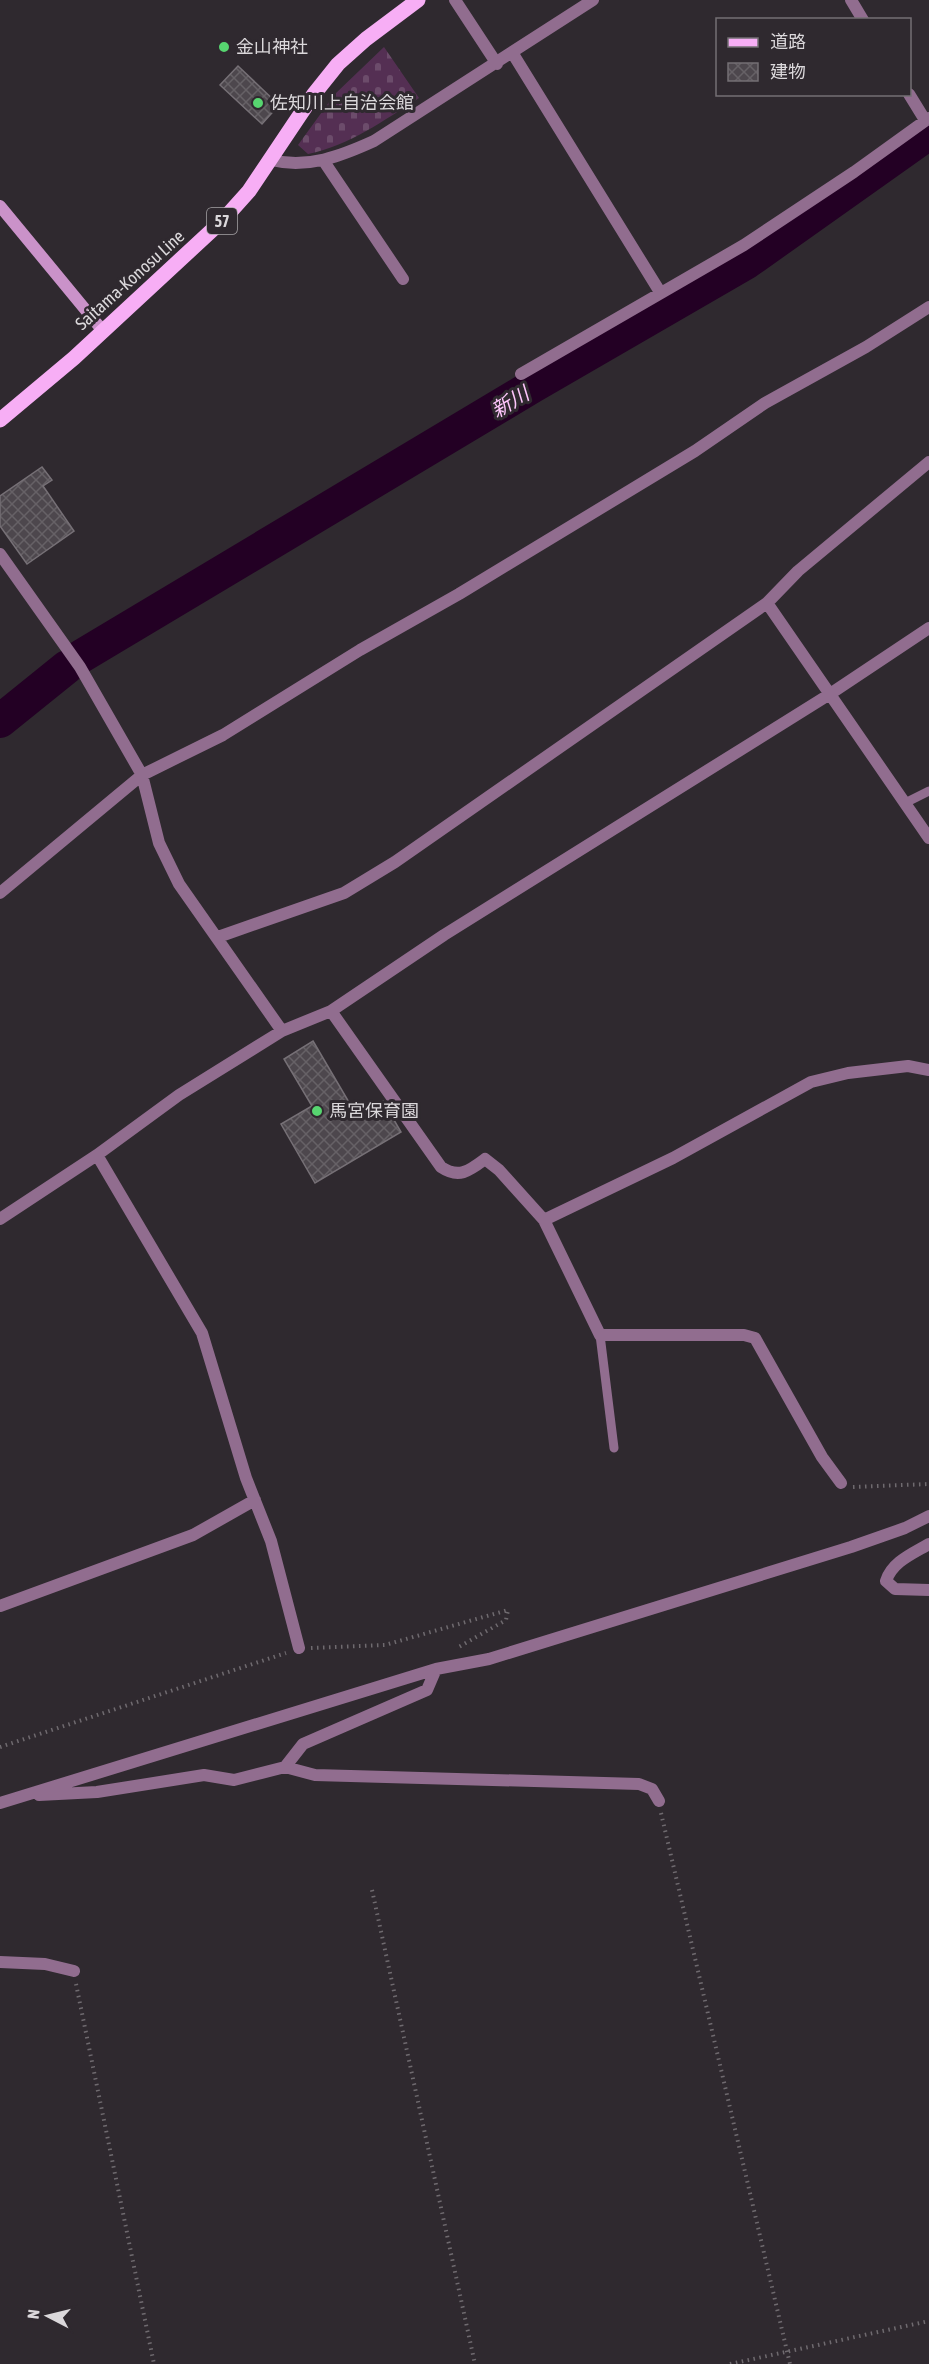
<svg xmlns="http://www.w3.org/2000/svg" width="929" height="2364" viewBox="0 0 929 2364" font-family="'Asap Condensed','Noto Sans JP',sans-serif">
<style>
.cemetery{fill:url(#cemetery-stones)}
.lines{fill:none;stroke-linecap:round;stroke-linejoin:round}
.river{stroke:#230024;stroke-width:34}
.building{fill:url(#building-cross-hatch);stroke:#767076;stroke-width:1.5}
.path{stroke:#6f6a6f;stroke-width:4;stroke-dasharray:1.5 4.5;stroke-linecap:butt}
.lane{stroke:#916d8f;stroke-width:9}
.street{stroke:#916d8f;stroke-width:12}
.secondary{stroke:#ca92c9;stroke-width:12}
.primary{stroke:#f7aef5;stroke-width:15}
.poi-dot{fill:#57d570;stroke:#2f292f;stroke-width:2}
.labels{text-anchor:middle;stroke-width:6;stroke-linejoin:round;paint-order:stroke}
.shield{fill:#2f292f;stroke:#a7a4a7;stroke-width:1.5}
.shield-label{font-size:16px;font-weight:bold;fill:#dbd8db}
.poi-label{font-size:18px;fill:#dbd8db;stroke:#2f292f;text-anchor:start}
.street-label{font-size:18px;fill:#dbd8db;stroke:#2f292f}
.water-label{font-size:20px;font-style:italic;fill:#ffc7fd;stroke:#2f292f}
</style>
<defs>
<pattern id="cemetery-stones" width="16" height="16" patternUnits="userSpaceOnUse" patternTransform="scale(1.5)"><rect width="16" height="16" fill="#542f53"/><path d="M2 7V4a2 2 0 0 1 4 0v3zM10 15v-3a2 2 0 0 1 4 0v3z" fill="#6c4c6b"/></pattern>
<pattern id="building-cross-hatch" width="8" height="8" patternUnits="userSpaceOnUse" patternTransform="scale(1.5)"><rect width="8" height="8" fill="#4d474d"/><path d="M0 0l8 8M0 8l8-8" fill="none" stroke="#666166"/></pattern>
</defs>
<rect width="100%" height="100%" fill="#2f292f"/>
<!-- cemetery -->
<path class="cemetery" d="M384 47 419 98C383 121 350 145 308 154L298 145 335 94Z"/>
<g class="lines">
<!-- river -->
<path class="river" d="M80 657 533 386 747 262 929 133
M0 721 67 667"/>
</g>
<!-- building -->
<path class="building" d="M238 66 279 105 262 124 220 85Z
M42 467 52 480 43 486 74 531 27 564 0 526V496Z
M313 1041 357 1116 383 1101 401 1132 315 1183 281 1124 312 1106 284 1059Z"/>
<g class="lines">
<!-- path -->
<path class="path" d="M853 1487 929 1484
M311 1648 385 1645 508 1610 506 1620 457 1648
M0 1747 286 1653
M661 1813 790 2364
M372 1890 475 2364
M76 1984 154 2364
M730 2364 929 2321"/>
<!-- lane -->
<path class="lane" d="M905 803 929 791
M600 1335 614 1448"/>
<!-- street -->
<path class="street" d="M455 0 497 64
M851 0 863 20
M513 54 660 292
M909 94 925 120
M271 160C308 169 341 156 374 141L593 0
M323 160 403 279
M521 374 744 245 854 172 929 118
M0 554 80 667 142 775 159 843 179 884 282 1031
M767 603 929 838
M0 893 142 775 223 735 360 650 459 594 695 451 765 403 866 347 929 307
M218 937 344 893 395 862 767 603 798 571 929 462
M331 1011 441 1167C459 1179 469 1171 485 1159L499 1170 544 1220 673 1158 811 1082 848 1073 908 1066 929 1070
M97 1155 202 1333 246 1478 271 1541 299 1648
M0 1219 97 1155 179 1095 282 1031 331 1011 444 935 830 694 929 628
M544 1220 600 1335H744L755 1338 822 1457 841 1483
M929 1544C912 1554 892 1562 886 1581L895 1589 929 1590
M0 1606 193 1535 255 1500
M285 1767 303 1744 427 1690 436 1669
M39 1795 97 1792 204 1775 234 1780 285 1767 315 1775 639 1784 652 1789 659 1801
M0 1803 436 1669 489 1659 851 1547 905 1528 929 1516
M0 1962 45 1964 74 1971"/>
<!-- secondary -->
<path class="secondary" d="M0 206 103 331"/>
<!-- primary -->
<path class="primary" d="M0 420 74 358 223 220 249 191 314 94 338 64 366 39 418 0"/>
</g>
<!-- markers -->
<g class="poi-dot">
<circle cx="224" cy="47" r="6"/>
<circle cx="258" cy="103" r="6"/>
<circle cx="317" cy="1111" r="6"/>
</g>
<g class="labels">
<!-- shield labels -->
<rect class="shield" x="207" y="208" width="30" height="26" rx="4.5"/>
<g class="shield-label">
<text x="222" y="227">57</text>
</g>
<!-- poi labels -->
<g class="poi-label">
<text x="236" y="53">金山神社</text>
<text x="270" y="109">佐知川上自治会館</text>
<text x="329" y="1117">馬宮保育園</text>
</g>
<!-- street labels -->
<g class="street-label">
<text transform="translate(130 280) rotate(-42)" y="6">Saitama-Konosu Line</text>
</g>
<!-- water labels -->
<g class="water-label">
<text transform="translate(510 402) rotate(-31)" y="7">新川</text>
</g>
</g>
<!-- legend -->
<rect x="716" y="18" width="195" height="78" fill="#2f292f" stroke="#746f74" stroke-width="1.5"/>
<rect x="728" y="38" width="30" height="9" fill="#f7aef5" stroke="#746f74" stroke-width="1.5"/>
<text x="770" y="48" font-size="18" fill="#dbd8db">道路</text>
<rect x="728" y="63" width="30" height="18" fill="url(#building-cross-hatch)" stroke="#746f74" stroke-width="1.5"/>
<text x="770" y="78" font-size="18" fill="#dbd8db">建物</text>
<!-- north arrow -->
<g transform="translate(48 2316) rotate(277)" stroke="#2f292f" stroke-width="4.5" paint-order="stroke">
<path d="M0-4.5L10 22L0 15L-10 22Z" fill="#dbd8db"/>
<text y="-9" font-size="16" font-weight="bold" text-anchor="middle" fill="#dbd8db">N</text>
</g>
</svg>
